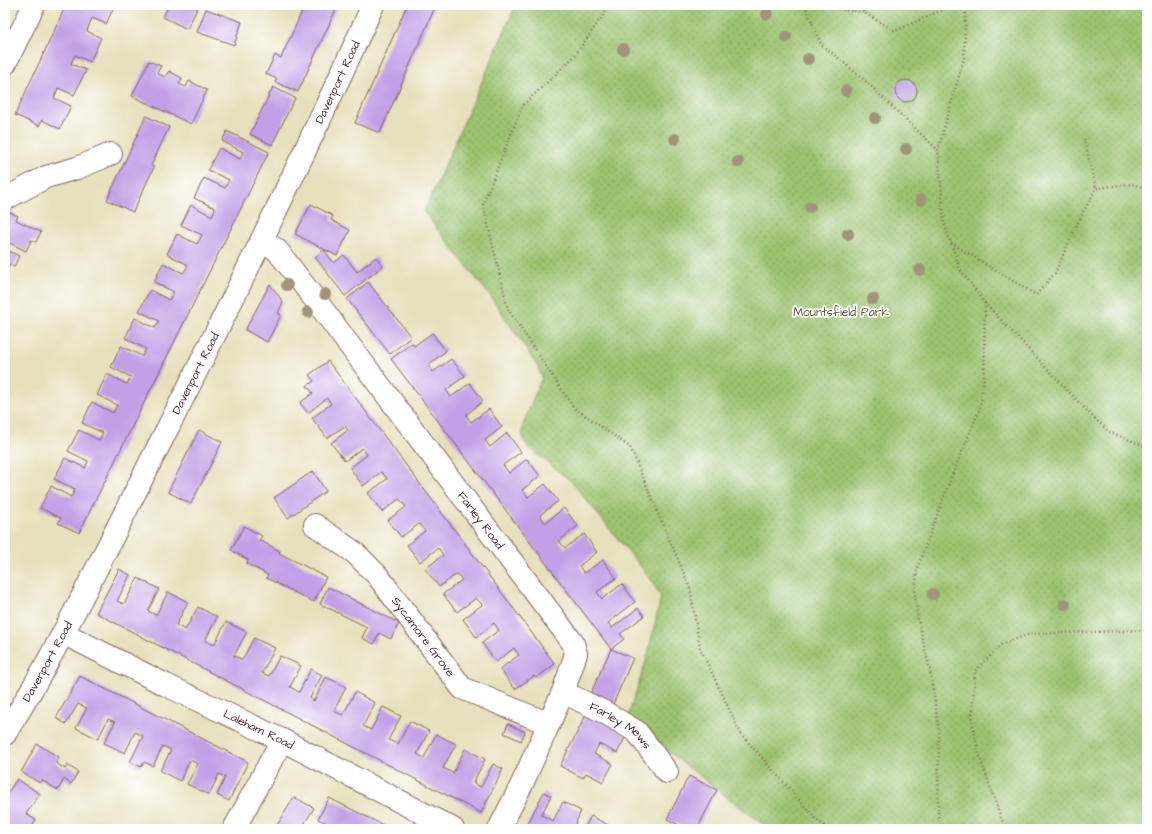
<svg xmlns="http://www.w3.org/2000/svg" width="1152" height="834" viewBox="0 0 1152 834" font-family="'Architects Daughter',sans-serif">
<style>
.park{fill:url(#park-dots);stroke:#72714d}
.building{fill:#c1a0e7}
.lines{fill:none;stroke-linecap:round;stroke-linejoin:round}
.street-casing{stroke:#81635e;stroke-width:24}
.path{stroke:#81635e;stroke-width:2.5;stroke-dasharray:1 3;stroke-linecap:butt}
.street{stroke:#fff;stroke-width:22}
.tree{fill:#a09579}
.labels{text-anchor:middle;stroke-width:3.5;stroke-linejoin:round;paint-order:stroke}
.street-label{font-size:12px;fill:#4a1f2b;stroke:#fff}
.park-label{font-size:12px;fill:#665843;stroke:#fff}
</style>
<defs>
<pattern id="park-dots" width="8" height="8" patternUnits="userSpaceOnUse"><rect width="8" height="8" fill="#9bc36f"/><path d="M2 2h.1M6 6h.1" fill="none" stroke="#809e5b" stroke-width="1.8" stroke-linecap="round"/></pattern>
</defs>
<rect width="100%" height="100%" fill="#fff"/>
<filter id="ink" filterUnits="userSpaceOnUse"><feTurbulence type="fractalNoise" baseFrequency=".025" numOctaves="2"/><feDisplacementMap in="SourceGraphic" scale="8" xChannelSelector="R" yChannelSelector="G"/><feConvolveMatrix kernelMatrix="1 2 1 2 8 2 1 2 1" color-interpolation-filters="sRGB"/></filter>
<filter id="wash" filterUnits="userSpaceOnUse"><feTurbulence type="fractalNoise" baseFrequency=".012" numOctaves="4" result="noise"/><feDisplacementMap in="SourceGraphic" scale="16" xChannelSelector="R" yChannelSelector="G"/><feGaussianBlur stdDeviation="0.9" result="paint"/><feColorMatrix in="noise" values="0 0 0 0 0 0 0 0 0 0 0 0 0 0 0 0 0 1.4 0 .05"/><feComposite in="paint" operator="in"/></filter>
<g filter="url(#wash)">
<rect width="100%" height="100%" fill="#e7e0bc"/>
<!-- park -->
<path class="park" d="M516 5H1147V829H769L627 720 647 658 661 597 650 578 570 480 528 447 523 439 522 431 525 419 542 377 538 367 494 301 424 212Z"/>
<g id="blocks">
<!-- building -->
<path class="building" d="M66 5H115L106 24 92 18 90 23 87 31 101 38 90 62 75 55 73 59 71 64 86 70 74 95 58 88 54 98 71 106 60 129 42 120 39 126 15 115Z
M169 5H194L198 7 187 29 163 17Z
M305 5H338L298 92 275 82 277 79 266 74 275 55 281 58Z
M407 5H436L380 133 355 123Z
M206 9 242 22 234 45 197 32Z
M149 61 161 66 157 73 165 77 169 71 182 78 179 84 186 87 189 81 207 90 191 124 132 96Z
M895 91a11 11 0 1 1 22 0a11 11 0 1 1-22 0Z
M273 87 295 98 272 145 250 134Z
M146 116 169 127 151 166 154 167 133 212 107 200Z
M227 131 269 152 79 533 58 523 61 518 40 508 51 486 71 497 73 494 75 489 54 479 65 458 85 468 86 466 88 461 68 451 79 430 99 440 103 433 82 423 92 402 113 413 117 405 97 395 107 374 127 384 129 381 131 377 111 367 121 346 142 356 146 349 125 338 135 318 155 328 159 321 139 311 150 290 169 300 174 292 154 282 163 263 183 273 186 269 188 265 167 254 177 234 197 244 202 235 181 225 191 205 212 216 215 208 194 198 204 178 225 188 229 180 208 170 219 148 240 159 243 152 222 141Z
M311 204 333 216 331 220 350 230 337 256 295 234Z
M5 210 18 216 16 220 41 232 36 242 31 240 26 251 5 241Z
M5 249 19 256 14 267 9 264 5 273Z
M324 250 334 263 344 255 357 272 376 257 383 266 345 296 315 257Z
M368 282 411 337 390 354 347 299Z
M270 284 283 302 278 313 281 315 267 342 245 330Z
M432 333 446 351 428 365 433 372 451 359 465 376 446 390 449 394 451 397 470 383 483 401 466 415 471 422 489 409 502 427 485 440 488 444 490 447 507 433 521 452 503 465 509 473 527 459 540 476 522 490 526 494 528 497 545 484 558 501 540 515 545 523 564 508 578 526 559 541 565 548 584 534 597 552 579 566 584 573 603 560 616 578 597 592 602 599 622 584 635 602 608 623 612 628 638 608 644 616 620 634 624 639 611 649 391 359 412 343 414 346Z
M328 361 555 664 536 678 534 676 515 689 500 669 519 655 514 648 496 662 482 643 499 630 494 623 476 637 463 619 482 605 479 601 476 598 457 612 443 594 462 580 457 574 439 587 425 569 443 555 441 552 438 548 420 562 407 545 425 531 419 524 401 537 388 520 406 507 403 503 399 499 382 512 368 493 387 479 384 475 381 472 363 486 350 468 367 455 362 448 345 461 331 443 348 430 345 426 327 438 312 418 331 404 327 398 308 413 300 403 313 393 307 386 314 381 309 375Z
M199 430 222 442 191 504 168 492Z
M313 471 326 491 288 518 274 498Z
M244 526 262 536 259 540 280 551 279 553 326 577 314 602 266 578 268 575 247 564 248 560 231 550Z
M119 569 130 575 117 601 124 604 138 578 159 589 148 611 156 615 168 592 188 602 176 625 185 630 198 607 217 617 205 641 214 645 226 622 247 632 234 656 239 658 242 660 254 638 275 648 262 673 269 676 280 656 291 661 301 666 290 687 299 692 311 669 322 675 310 698 314 701 326 677 346 687 334 711 340 714 343 715 355 692 375 703 363 726 371 730 383 707 401 716 388 740 398 744 410 721 429 731 417 754 424 758 436 734 456 744 443 768 453 773 465 749 485 759 473 783 481 787 493 764 503 769 481 813 96 613Z
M328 587 399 623 391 639 379 633 374 644 362 638 367 627 320 604Z
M611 649 633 658 611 709 588 699Z
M80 676 248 762 229 801 217 795 225 777 219 774 209 795 187 784 198 764 190 760 180 781 160 771 171 750 163 746 153 766 144 762 141 767 130 762 143 736 135 732 125 753 104 743 115 722 108 719 98 739 76 728 87 708 78 704 66 724 56 718Z
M589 709 626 736 617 753 599 744 594 754 613 764 603 782 586 773 583 778 560 766Z
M508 724 525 732 521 741 504 733Z
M37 744 59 757 56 763 65 769 67 765 78 772 71 784 64 779 58 790 41 780 40 783 21 772Z
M689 776 717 790 697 829H686L667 819Z
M17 779 40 794 26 814 36 820 30 829H5V797Z
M544 792 551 796 541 815 548 818 553 821 563 802 581 811 573 829H525Z
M294 797 314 808 301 829H275Z
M329 798 391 829 334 828 324 829 327 823 318 819Z
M591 816 610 826 609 829H584Z"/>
</g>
</g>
<g filter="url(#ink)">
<use href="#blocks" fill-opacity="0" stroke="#81635e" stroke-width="1"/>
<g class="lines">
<defs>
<g id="street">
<path d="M5 64 34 5"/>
<path d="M5 199 46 177 77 168 111 154"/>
<path id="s1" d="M263 241 277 250 320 306 573 643 576 654 563 692 522 784 499 829"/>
<path id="s2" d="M315 525 355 553 377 575 462 688 549 724"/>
<path id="s3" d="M63 633 166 685 282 740 453 829"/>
<path id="s4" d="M563 692 604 712 637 732 667 772"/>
<path id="s5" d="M5 734C61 645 106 549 154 455 230 306 304 157 373 5"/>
<path d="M234 829 282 740"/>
</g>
</defs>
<!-- street casing -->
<use href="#street" class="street-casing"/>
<!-- path -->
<path class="path" d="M610 5 574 57 523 105 483 204 508 309 573 407 630 447 690 588 700 648 741 734 816 819 828 829
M805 5 821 44 861 77 938 150
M823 5 837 9 863 12 895 31 953 5
M945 5 947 8
M966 5 964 58 938 150 944 223 960 269 985 303 1087 411 1109 432 1147 447
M863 12 867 5
M1084 139 1096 188
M951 243 1036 295 1055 273 1077 224 1096 188 1131 184 1147 188
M941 829 938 816 939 729 930 670 918 620 915 596 917 569 947 488 980 408 984 379 985 303
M1005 829 979 755 972 721 975 671 1002 644 1030 634 1147 630"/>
<!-- street -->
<use href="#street" class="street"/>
</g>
<!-- trees -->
<g class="tree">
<circle cx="767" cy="14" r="6"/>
<circle cx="786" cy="37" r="6"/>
<circle cx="623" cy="49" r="6"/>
<circle cx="808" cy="59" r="6"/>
<circle cx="846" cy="91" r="6"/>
<circle cx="875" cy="118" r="6"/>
<circle cx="675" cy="139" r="6"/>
<circle cx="906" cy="149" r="6"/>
<circle cx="738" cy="162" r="6"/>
<circle cx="921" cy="200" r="6"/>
<circle cx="810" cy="207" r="6"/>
<circle cx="848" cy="234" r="6"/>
<circle cx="920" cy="270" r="6"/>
<circle cx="287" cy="285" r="6"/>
<circle cx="325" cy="294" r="6"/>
<circle cx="873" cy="299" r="6"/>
<circle cx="308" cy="312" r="6"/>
<circle cx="933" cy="594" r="6"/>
<circle cx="1065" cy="604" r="6"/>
</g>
</g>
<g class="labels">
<!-- street labels -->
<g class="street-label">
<text dy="4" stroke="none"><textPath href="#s5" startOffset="732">Davenport Road</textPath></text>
<text dy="4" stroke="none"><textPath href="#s5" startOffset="408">Davenport Road</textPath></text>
<text dy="4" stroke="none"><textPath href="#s1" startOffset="355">Farley Road</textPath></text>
<text dy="4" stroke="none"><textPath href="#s2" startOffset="157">Sycamore Grove</textPath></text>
<text dy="4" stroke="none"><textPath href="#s5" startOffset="84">Davenport Road</textPath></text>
<text dy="4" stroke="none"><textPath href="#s4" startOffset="67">Farley Mews</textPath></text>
<text dy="4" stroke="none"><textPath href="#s3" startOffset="218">Laleham Road</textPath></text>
</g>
<!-- park labels -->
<g class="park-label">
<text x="841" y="316">Mountsfield Park</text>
</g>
</g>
<!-- margin -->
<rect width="1152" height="834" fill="none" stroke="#fff" stroke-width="20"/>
</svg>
